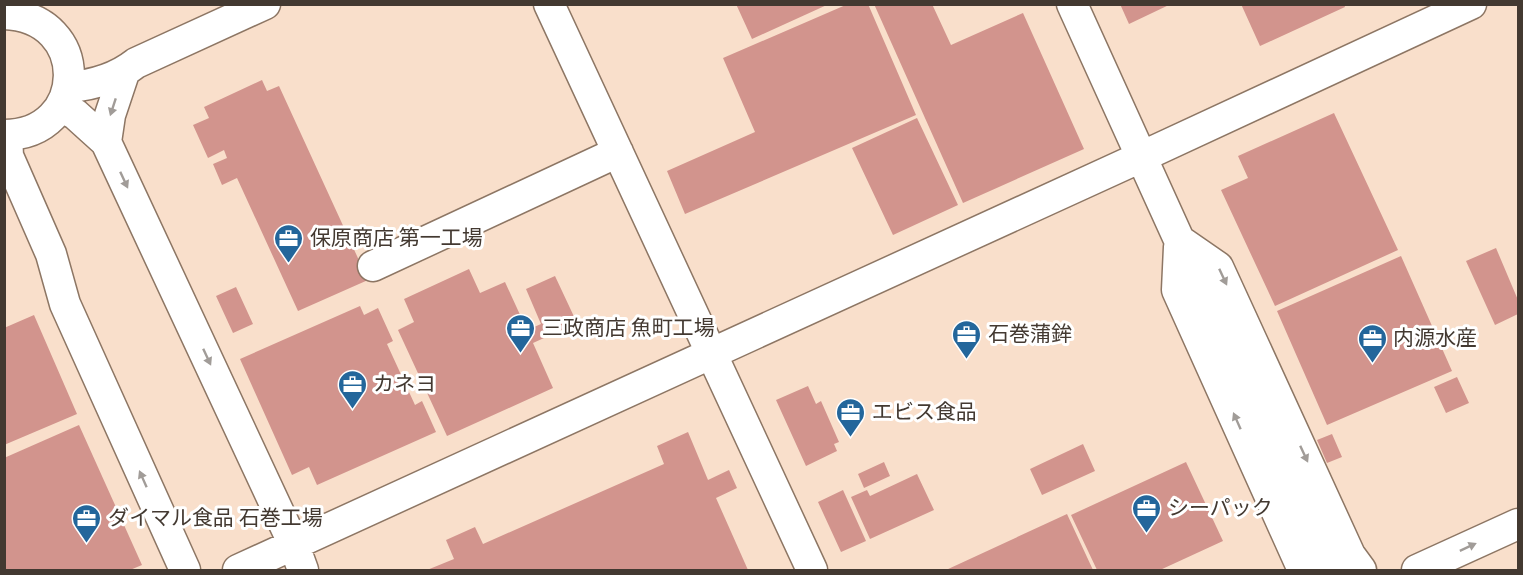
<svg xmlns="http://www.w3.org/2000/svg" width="1523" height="575" viewBox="0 0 1523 575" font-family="Ubuntu,'Noto Sans JP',sans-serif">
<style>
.building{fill:#d2948d}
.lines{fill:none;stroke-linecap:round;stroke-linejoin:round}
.minor-casing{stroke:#8d7664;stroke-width:33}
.minor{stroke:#fff;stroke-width:30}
.oneway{fill:#a19c98}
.labels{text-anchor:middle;stroke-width:6;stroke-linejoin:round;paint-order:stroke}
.poi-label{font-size:21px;fill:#433931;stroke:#fff;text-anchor:start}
</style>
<rect width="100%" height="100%" fill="#f9dfcb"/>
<!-- building -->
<path class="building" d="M736 4H829L752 39Z
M848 4H868L916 115 685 214 667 171 755 132 723 58Z
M874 4H932L951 45 1023 13 1084 149 963 203Z
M1120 4H1171L1129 24Z
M1241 4H1344L1345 7 1260 46Z
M262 80 267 91 279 86 368 280 298 311 237 178 222 185 213 164 227 158 224 150 208 158 193 125 209 118 204 107Z
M1334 113 1398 250 1275 306 1221 190 1248 178 1238 156Z
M917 118 958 205 893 235 852 148Z
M1496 248 1518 300V314L1495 325 1466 261Z
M1401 256 1452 371 1327 425 1277 311Z
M469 269 480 293 505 282 527 330 541 324 526 289 555 276 577 323 533 343 553 388 447 436 398 330 414 322 404 299Z
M236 287 253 324 233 333 216 296Z
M360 306 364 315 378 308 393 341 387 344 415 405 422 401 436 432 317 485 309 467 292 475 240 359Z
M34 315 77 414 4 445V328Z
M1457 377 1469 403 1446 413 1434 387Z
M808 386 816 404 821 401 839 442 834 444 837 451 806 466 776 400Z
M79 425 142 565 130 570H4V458Z
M688 432 708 480 729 470 737 488 716 498 748 570H427L454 559 446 540 475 527 483 544 664 464 657 446Z
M1332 434 1342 457 1327 463 1317 440Z
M1083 444 1095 471 1042 495 1030 469Z
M884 462 890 476 864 488 858 474Z
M1186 462 1223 541 1160 570H1097L1071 515Z
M917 474 934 510 870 539 851 497 867 490 870 496Z
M843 490 866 541 841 552 818 502Z
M1067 514 1093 570H946Z"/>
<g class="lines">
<defs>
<path id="minor" d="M549 4 812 570
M1072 4 1329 570
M4 14C92 17 89 135 4 135
M69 87C93 85 117 78 136 63L265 4
M60 107 75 114 106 142 294 545 303 570
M7 135 8 156 51 254 65 304 185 570
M106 142 110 115 124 73
M1179 240 1218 267 1350 555 1361 570
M1179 247 1177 290 1303 570
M373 266 618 152
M238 570 1141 157 1471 4
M1417 570 1518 524"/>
</defs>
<!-- minor casing -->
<use href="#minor" class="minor-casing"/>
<!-- minor -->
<use href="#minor" class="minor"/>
</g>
<!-- one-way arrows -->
<defs><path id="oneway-solid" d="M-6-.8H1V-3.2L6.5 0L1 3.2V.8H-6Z" transform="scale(1.5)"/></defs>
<g class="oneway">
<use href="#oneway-solid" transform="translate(113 107) rotate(108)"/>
<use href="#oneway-solid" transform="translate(124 180) rotate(65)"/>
<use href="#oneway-solid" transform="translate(1223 277) rotate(65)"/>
<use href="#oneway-solid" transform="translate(207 357) rotate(65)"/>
<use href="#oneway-solid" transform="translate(1237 421) rotate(-114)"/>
<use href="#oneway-solid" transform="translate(1304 454) rotate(65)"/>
<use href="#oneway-solid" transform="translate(143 479) rotate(-114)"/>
<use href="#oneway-solid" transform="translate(1468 547) rotate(-25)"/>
</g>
<!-- icons -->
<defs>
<symbol id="office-pin" viewBox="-11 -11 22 30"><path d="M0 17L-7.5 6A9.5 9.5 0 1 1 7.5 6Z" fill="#23669b" stroke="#fff"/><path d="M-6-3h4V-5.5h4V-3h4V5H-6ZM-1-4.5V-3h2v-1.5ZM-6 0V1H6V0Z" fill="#fff"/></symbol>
</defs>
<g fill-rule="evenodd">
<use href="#office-pin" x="272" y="222" width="33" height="45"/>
<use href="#office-pin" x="504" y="312" width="33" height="45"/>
<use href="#office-pin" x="950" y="318" width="33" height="45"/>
<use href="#office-pin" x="1356" y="322" width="33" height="45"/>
<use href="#office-pin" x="336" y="368" width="33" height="45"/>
<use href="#office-pin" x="834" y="396" width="33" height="45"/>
<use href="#office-pin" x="1130" y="492" width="33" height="45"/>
<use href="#office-pin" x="70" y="502" width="33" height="45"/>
</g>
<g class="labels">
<!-- poi labels -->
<g class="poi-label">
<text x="310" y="245">保原商店 第一工場</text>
<text x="542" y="335">三政商店 魚町工場</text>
<text x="988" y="341">石巻蒲鉾</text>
<text x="1393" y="345">内源水産</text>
<text x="373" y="391">カネヨ</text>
<text x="872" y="419">エビス食品</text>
<text x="1168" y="515">シーパック</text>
<text x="108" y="525">ダイマル食品 石巻工場</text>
</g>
</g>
<!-- border -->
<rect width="1523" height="575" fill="none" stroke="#433931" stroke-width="12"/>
</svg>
